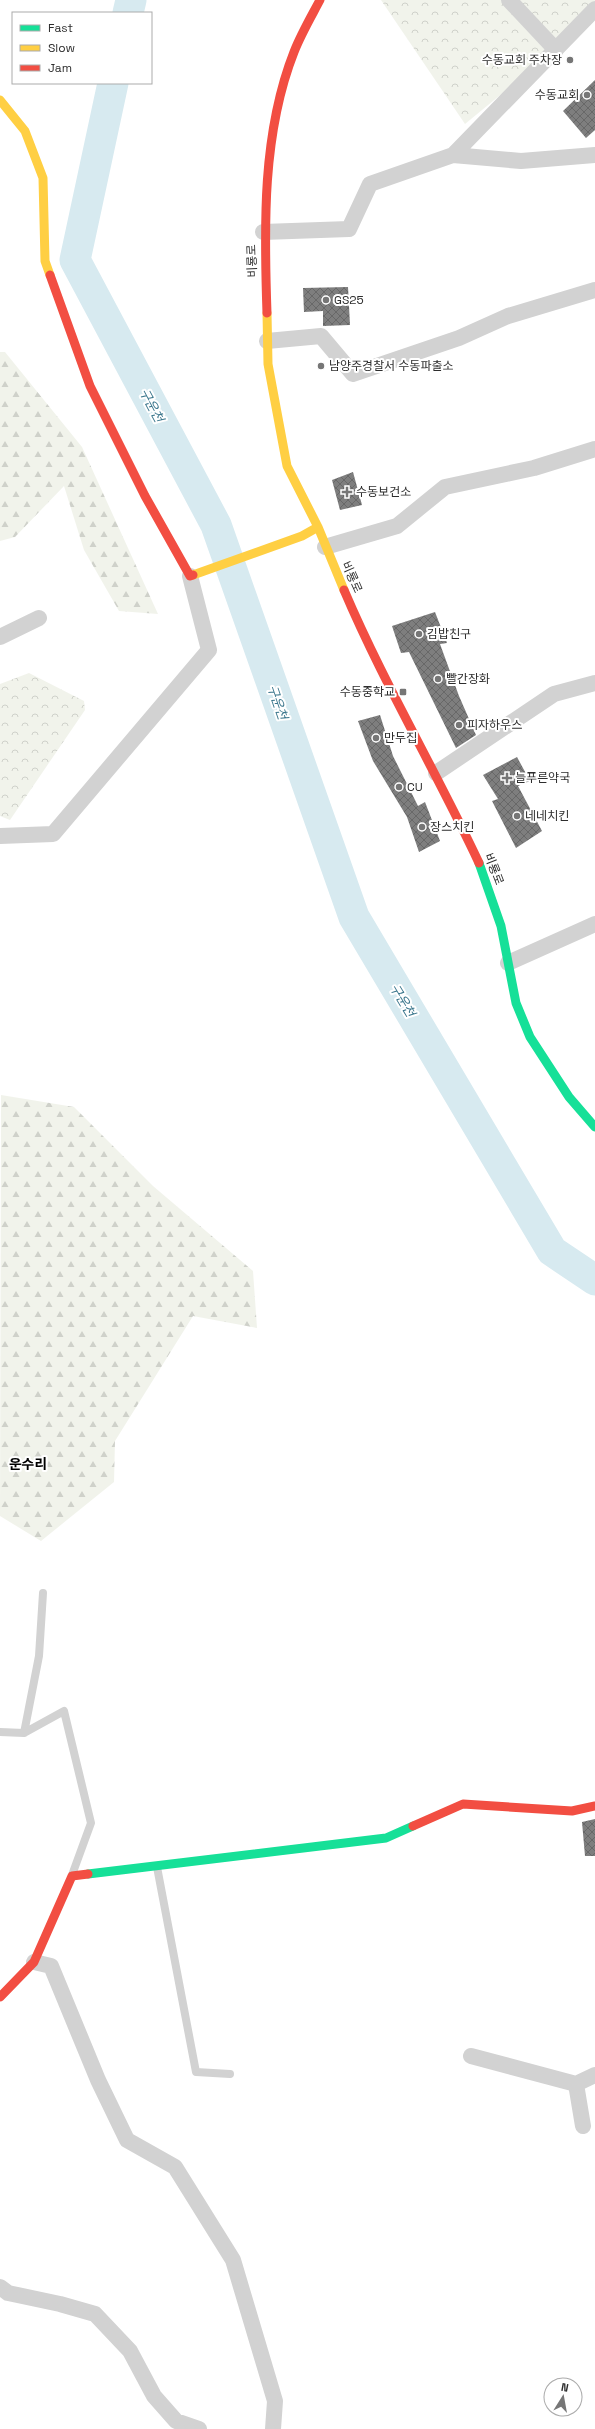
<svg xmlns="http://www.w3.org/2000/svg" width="595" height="2429" viewBox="0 0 595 2429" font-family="'Space Grotesk','Noto Sans KR',sans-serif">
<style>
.forest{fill:url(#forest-firs)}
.park{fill:url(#park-crowns)}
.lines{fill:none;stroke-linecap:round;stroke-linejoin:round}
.river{stroke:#d7eaf0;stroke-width:31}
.building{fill:url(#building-cross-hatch)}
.lane{stroke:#d2d2d2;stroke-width:8}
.street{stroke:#d2d2d2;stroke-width:16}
.fast{stroke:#16e098;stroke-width:9}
.slow{stroke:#ffcf43;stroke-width:9}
.jam{stroke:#f24e42;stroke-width:9}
.poi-dot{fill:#767676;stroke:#fff;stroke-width:1.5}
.labels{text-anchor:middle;stroke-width:4;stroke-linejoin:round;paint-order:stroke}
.poi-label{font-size:12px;fill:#2d2d2d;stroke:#fff;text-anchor:start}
.street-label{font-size:12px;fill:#2d2d2d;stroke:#fff}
.water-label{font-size:13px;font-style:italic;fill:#3c778d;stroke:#fff}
.quarter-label{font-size:14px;font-weight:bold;fill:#000;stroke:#fff}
</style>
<defs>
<pattern id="forest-firs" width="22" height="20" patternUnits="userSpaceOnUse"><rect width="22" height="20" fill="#f1f3eb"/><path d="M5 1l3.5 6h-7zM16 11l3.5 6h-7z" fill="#cfd1ca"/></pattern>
<pattern id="park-crowns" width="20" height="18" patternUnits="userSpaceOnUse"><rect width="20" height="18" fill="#f1f3eb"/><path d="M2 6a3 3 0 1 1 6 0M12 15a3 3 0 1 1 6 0" fill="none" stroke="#cfd1ca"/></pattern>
<pattern id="building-cross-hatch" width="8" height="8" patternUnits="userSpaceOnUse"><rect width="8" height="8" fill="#7e7e7e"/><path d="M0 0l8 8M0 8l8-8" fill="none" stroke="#686868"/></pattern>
</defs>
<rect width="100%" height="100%" fill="#fff"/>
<!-- forest -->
<path class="forest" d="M0 352H5L82 447 158 614 119 611 84 550 64 486 15 537 0 541Z
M1 1095 74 1107 153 1186 253 1271 257 1328 193 1316 115 1441 114 1482 41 1541 0 1516Z"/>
<!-- park -->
<path class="park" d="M381 0H595V1L556 49 465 124Z
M29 673 84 701 85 710 10 820 0 816V684Z"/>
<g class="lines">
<!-- river -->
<path class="river" d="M128 13 131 0
M113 83 75 260 216 525 354 917 552 1251 595 1280"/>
</g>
<!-- building -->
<path class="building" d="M595 80V130L586 138 563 111Z
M348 287 350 325 323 326V311L304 312 303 288Z
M353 472 362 505 340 510 332 480Z
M435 612 447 643 440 644 459 696 476 735 456 748 409 652 401 653 392 626Z
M380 715 393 756 418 806 425 802 440 841 419 852 407 817 373 761 358 721Z
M517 757 530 781 518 786 542 831 516 848 492 801 498 799 483 775Z
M595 1819V1856H585L582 1822Z"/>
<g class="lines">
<!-- lane -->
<path class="lane" d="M0 1732 24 1733 64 1711 91 1823 72 1875
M24 1733 39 1656 43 1593
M157 1867 196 2072 230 2074"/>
<!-- street -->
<path class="street" d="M509 0 556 50
M453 155 595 9
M263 232 349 229 370 184 453 155 521 161 595 155
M267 341 321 336 353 374 459 338 508 316 595 290
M325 547 397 526 445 487 534 468 595 449
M0 637 39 618
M436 773 554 694 595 683
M0 836 53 834 209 650 190 576
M508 963 595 924
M34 1962 51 1966 98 2080 127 2140 175 2167 233 2260 275 2401 273 2429
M471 2056 576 2084 595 2075
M576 2084 583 2126
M0 2287 8 2293 60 2304 95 2314 130 2351 154 2396 176 2421 199 2429"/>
<!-- fast -->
<path class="fast" d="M479 863 501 926 516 1003 530 1037 569 1097 595 1127
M88 1874 386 1838 413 1826"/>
<!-- slow -->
<path class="slow" d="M0 100 25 131 43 178 45 261 50 275
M267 313 268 364 287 466 318 527 344 590
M193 575 302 536 318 527"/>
<!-- jam -->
<path class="jam" d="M50 275 90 386 145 496 190 576 193 575
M267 313C264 227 262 133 294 52 301 34 311 17 320 0
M344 590C384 684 436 771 479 863
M413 1826 463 1804 572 1811 595 1806
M0 1997 34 1962 72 1876 88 1874"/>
</g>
<!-- markers -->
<g class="poi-dot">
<circle cx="570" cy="60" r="4"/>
<circle cx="587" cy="95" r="4"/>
<circle cx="326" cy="300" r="4"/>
<circle cx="321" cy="366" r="4"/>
<path d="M345 486h4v4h4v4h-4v4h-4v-4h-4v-4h4z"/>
<circle cx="419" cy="634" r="4"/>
<circle cx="438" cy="679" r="4"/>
<rect x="399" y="688" width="8" height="8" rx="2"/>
<circle cx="459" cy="725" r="4"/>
<circle cx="376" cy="738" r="4"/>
<path d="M505 772h4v4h4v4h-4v4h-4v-4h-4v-4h4z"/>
<circle cx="399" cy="787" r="4"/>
<circle cx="517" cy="816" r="4"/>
<circle cx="422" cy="827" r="4"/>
</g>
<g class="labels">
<!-- poi labels -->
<g class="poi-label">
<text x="562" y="64" text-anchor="end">수동교회 주차장</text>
<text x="579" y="99" text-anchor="end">수동교회</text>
<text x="334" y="304">GS25</text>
<text x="329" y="370">남양주경찰서 수동파출소</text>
<text x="356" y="496">수동보건소</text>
<text x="427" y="638">김밥친구</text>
<text x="446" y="683">빨간장화</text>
<text x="395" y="696" text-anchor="end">수동중학교</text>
<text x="467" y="729">피자하우스</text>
<text x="384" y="742">만두집</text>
<text x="515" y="782">늘푸른약국</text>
<text x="407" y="791">CU</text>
<text x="525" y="820">네네치킨</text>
<text x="430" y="831">장스치킨</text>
</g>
<!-- street labels -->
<g class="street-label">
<text transform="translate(252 261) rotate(-92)" y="4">비룡로</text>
<text transform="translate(352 577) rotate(66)" y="4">비룡로</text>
<text transform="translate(494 869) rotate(69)" y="4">비룡로</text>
</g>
<!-- water labels -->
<g class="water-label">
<text transform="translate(152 405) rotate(62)" y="5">구운천</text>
<text transform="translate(278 702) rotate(71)" y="5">구운천</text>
<text transform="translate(403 1000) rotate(59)" y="5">구운천</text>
</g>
<!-- quarter labels -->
<g class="quarter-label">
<text x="28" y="1469">운수리</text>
</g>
</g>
<!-- legend -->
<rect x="12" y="12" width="140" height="72" fill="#ffffff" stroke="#ababab"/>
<rect x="20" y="25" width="20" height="6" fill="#16e098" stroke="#ababab"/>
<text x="48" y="32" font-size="12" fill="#2d2d2d">Fast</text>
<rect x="20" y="45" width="20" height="6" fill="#ffcf43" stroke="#ababab"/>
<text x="48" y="52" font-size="12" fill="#2d2d2d">Slow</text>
<rect x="20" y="65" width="20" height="6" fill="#f24e42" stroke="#ababab"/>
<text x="48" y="72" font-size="12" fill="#2d2d2d">Jam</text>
<!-- north arrow -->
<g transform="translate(563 2397) rotate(11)"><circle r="19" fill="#ffffff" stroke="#ababab"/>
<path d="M0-3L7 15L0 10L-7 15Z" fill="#767676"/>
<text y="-6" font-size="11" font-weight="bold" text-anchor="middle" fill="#2d2d2d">N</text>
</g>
</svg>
